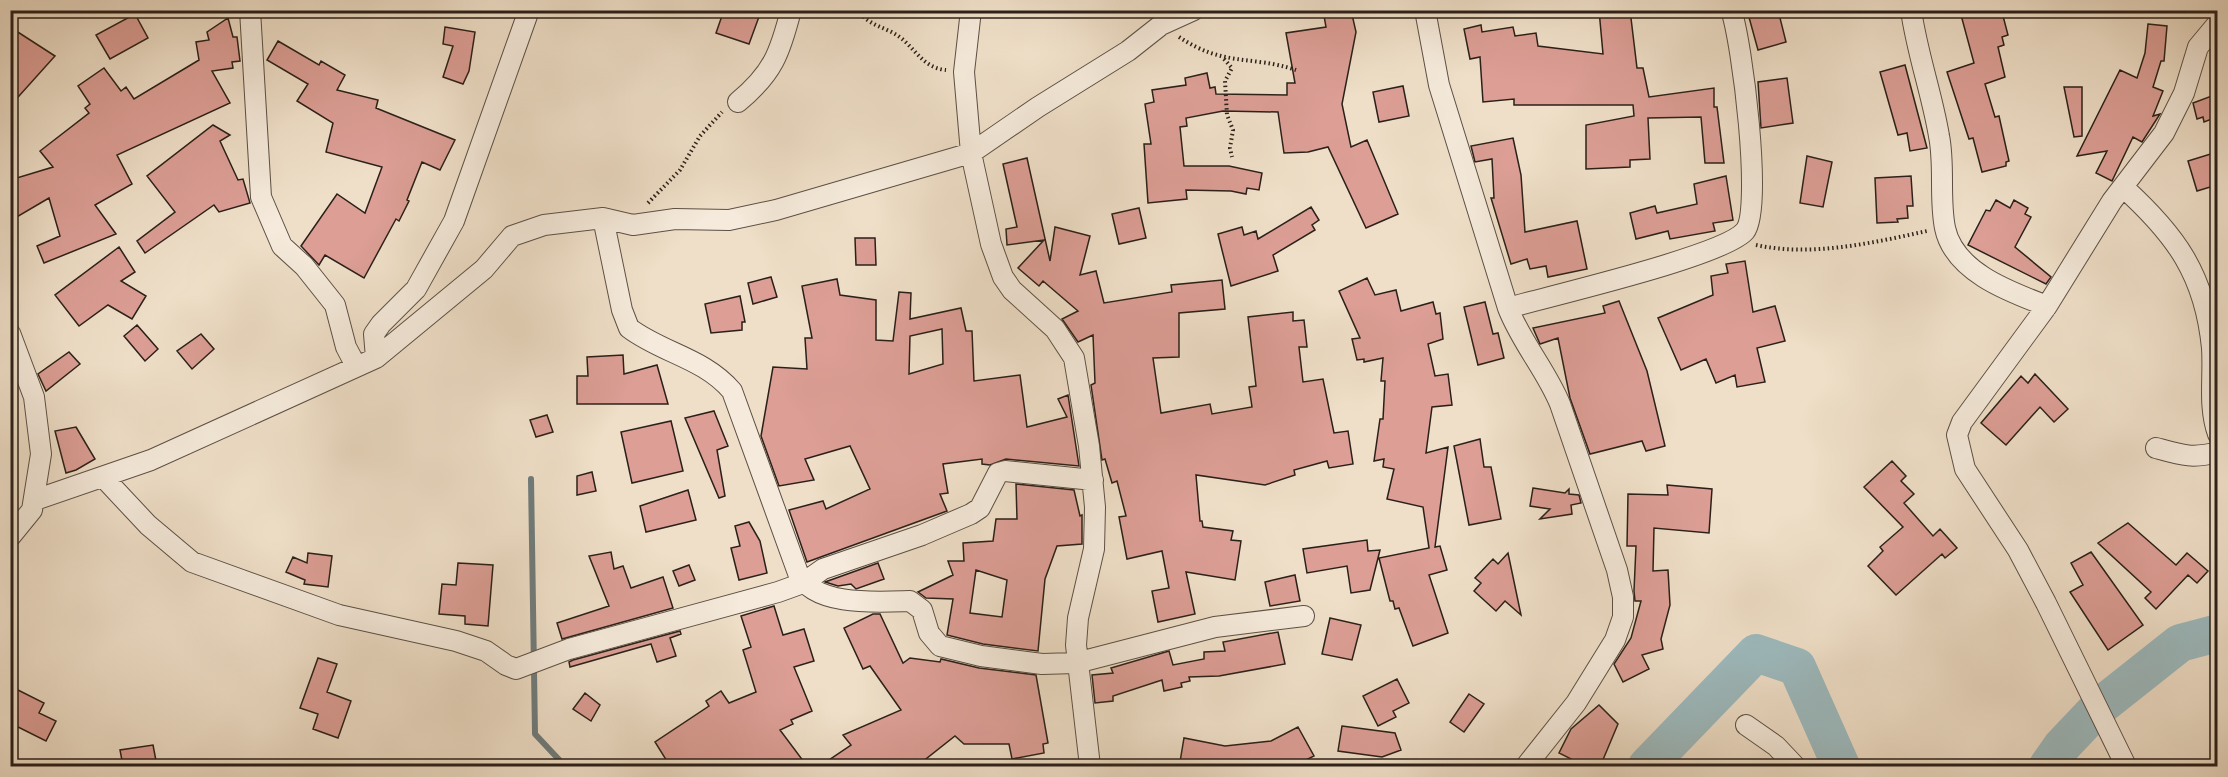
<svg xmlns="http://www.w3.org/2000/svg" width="2228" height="777" viewBox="0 0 2228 777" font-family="'Gentium Book Plus',serif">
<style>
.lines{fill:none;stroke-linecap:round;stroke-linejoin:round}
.stream{stroke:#6f7c7c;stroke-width:6}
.river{stroke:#9dbabe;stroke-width:38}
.building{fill:#dc9e95;stroke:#2b2019;stroke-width:1.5;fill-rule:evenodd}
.minor-casing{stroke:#5c5045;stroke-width:22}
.path{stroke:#2b2019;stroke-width:4;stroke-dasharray:1.5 3;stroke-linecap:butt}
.minor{stroke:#f5eadb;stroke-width:20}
</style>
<rect width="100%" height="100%" fill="#efdfc8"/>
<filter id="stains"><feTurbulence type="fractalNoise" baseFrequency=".00333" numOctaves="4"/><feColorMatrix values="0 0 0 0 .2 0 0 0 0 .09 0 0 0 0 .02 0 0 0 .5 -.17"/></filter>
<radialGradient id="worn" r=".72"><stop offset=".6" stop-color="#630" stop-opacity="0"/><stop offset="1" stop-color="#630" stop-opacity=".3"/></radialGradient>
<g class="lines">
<!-- stream -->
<path class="stream" d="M531 479 535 734 565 766"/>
<!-- river -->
<path class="river" d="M1647 766 1756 653 1797 667 1841 766
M2048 766 2062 746 2098 708 2180 643 2218 633"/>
</g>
<!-- building -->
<path class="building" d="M724 10H749L760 14 749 44 716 33Z
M1323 10H1351L1356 32 1342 104 1351 147 1367 140 1398 214 1366 228 1328 147 1308 152 1284 153 1278 112 1223 111 1186 118 1187 126 1180 127 1184 166H1229L1262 173 1259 190 1247 188 1246 194 1231 191 1186 190 1187 199 1148 203 1144 144H1151L1145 104 1154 102 1152 90 1186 85 1185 78 1207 73 1210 88 1215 87 1216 94 1287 95V83H1295L1286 33 1326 27Z
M1599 10H1630L1637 68H1643L1649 97 1714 88V107H1717L1724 163H1705L1701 117 1648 118 1650 159 1630 160V167L1586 169V125L1634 116 1633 105H1514V99L1483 102 1480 57 1470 59 1464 29 1481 25 1482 32 1513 27 1515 36 1536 33 1538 46 1603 54Z
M1747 10H1778L1786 42 1758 50Z
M1978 10H1998L1999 17 2003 16 2008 35 2002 37 2004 45 1998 47 2005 77 1985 84 1995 117 1999 116 2009 161 2006 162V166L1982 172 1973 138 1969 139 1947 72 1974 63 1961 15Z
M135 14 148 38 110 59 96 35Z
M228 18 233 37H237L240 61 232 62 233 68 212 71 230 103 117 155 132 184 95 205 116 234 44 263 37 246 60 236 49 198 10 221V180L53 167 40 151 89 113 85 108 90 104 78 86 104 68 121 91 126 87 134 99 199 60 196 42 209 40 207 32Z
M2148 24 2167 26 2164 61H2161L2153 87 2163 91 2153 116 2160 114 2142 142 2133 137 2112 181 2096 173 2107 151 2077 156 2120 70 2137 78 2145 53Z
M10 27 55 56 10 106Z
M445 27 475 32 469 71 463 84 443 77 453 46 443 44Z
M278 41 319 65 321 61 345 75 337 90 378 100 376 108 455 140 440 170 422 162 407 200 409 201 399 221 396 219 364 278 325 255 319 265 301 246 337 194 365 213 382 167 326 152 333 123 297 101 308 84 267 60Z
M1905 65 1927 148 1910 151 1907 133 1898 135 1880 72Z
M1787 78 1793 123 1761 128 1758 82Z
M1403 86 1409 116 1379 122 1373 92Z
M2064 87H2082V136L2074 137Z
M2217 94V117L2204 122 2203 117 2197 119 2193 103Z
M213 125 230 135 220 141 238 180 243 179 250 203 219 212 214 205 145 253 137 241 175 212 147 176Z
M1513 138 1521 175 1525 232 1577 221 1587 269 1548 277 1546 266 1530 269 1527 259 1511 264 1491 198H1494L1492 159 1475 162 1471 146Z
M2217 152V185L2197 191 2188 161Z
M1807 156 1832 162 1823 207 1800 203Z
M1027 158 1050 261 1055 227 1090 236 1080 275 1096 271 1104 303 1172 292 1171 285 1222 280 1225 309 1179 313V357L1153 358 1161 413 1210 404 1212 414 1252 407 1249 387 1256 386 1248 317 1293 312V321L1304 320 1307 347H1299L1303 382 1323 379 1334 433 1348 431 1353 464 1329 468 1327 461 1294 470 1295 475 1265 485 1196 475 1200 521H1202L1203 527 1233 531 1231 540 1241 541 1235 580 1186 572 1195 614 1158 622 1152 591 1169 588 1162 551 1127 559 1119 517 1126 516 1117 481 1112 483 1105 459 1102 460 1091 385 1095 383 1093 335 1078 342 1062 319 1078 311 1043 281 1039 286 1018 268 1044 240 1007 245 1006 229 1017 227 1003 164Z
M1726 176 1733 220 1713 223 1715 231 1670 239 1668 231 1636 239 1630 213 1655 206 1657 213 1697 204 1694 184Z
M1911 176 1913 206H1907L1908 218 1897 219 1898 222 1877 223 1875 178Z
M1996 200 2010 208 2014 200 2028 208 2025 214 2031 217 2015 247 2051 277 2046 284 1968 245 1986 210 1990 211Z
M1311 207 1319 220 1312 225 1315 230 1273 255 1278 271 1231 286 1218 234 1242 227 1244 235 1256 231 1258 239Z
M1139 208 1146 238 1119 244 1112 214Z
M855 238H875L876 265H856Z
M119 247 135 272 121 281 146 296 132 319 108 305 79 326 55 295Z
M1745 261 1753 312 1775 306 1785 341 1757 348 1765 382 1737 387 1735 375 1716 383 1706 359 1681 370 1658 318 1713 295 1711 276 1728 273 1726 264Z
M771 277 777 297 753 304 748 283Z
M1367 278 1375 295 1396 290 1401 311 1433 302 1436 314 1440 313 1443 339 1428 344 1435 376 1448 374 1452 405 1432 407 1426 453 1448 447 1435 547 1440 546 1447 570 1429 575 1448 633 1413 646 1399 608 1395 609 1393 601H1390L1379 558 1429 548 1423 507 1387 499 1394 469 1383 467 1384 459 1374 461 1380 419H1383L1385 381H1381L1383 358 1364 362V359L1357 360 1352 339 1360 338 1339 291Z
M837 279 840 295 876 300V340L893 341 899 292 911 293 910 319 961 308 966 331H972L974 381 1020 375 1027 427 1067 417 1058 399 1068 395 1079 466 1006 459 990 465 982 464V459L943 464 948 493 940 494 947 511 807 562 789 510 823 501 826 509 870 489 850 446 805 459 814 480 779 486 761 436 773 367 807 369 805 338H812L802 286ZM942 329 943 364 909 374 910 336Z
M740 296 745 322H742V330L711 333 705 304Z
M1619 301 1647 371 1665 446 1646 451 1642 441 1590 454 1570 398 1558 338 1540 344 1533 328 1605 313 1603 306Z
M1485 302 1493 334 1498 333 1504 358 1478 365 1464 307Z
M137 325 158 349 145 361 124 336Z
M201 334 214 349 192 369 177 351Z
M69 352 80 364 46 391 38 374Z
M623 355 624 374 657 365 668 404H577V376H588L587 357Z
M2035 374 2068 409 2054 422 2040 407 2006 445 1981 423 2021 376 2028 383Z
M714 411 728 446 717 450 725 496 719 498 685 418Z
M547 415 553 432 536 437 530 420Z
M671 421 683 471 632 483 621 432Z
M76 427 95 459 76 470 66 473 55 431Z
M1480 439 1484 467H1491L1501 519 1469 525 1454 446Z
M1892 461 1906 476 1901 481 1914 494 1904 503 1933 536 1940 529 1957 548 1945 558 1942 554 1896 595 1868 566 1883 551 1880 547 1903 527 1864 487Z
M592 472 596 491 577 495V476Z
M1016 484 1074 490 1080 516 1082 515V544L1057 546 1045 579 1038 651 983 644 947 635 953 599 926 598 918 592 953 575 948 561H964L963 543 993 541 996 519H1017ZM976 570 1007 580 1002 617 970 613Z
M1667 485 1712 489 1709 533 1654 528 1653 571 1668 570 1670 605 1661 639 1663 649 1642 655 1649 669 1623 682 1614 664 1631 638 1641 601H1635L1634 591 1636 546H1627L1628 494 1668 495Z
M1533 488 1565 493 1569 489V494L1579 495 1581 503 1571 505 1572 514 1540 519 1550 509 1530 506Z
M688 490 696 520 646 532 640 506Z
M749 522 760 541 767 573 739 580 731 548 740 546 735 526Z
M2128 523 2176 565 2187 553 2208 571 2197 583 2188 575 2156 609 2145 598 2151 592 2098 543Z
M1367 540 1368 551 1380 550 1370 590 1351 593 1347 566 1307 573 1303 549Z
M611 552 614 569 623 566 631 588 663 577 673 608 562 639 557 623 609 606 589 556Z
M2091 552 2143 625 2108 650 2070 592 2083 585 2071 563Z
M308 553 332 556 328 587 304 584 305 580 286 572 293 557 307 563Z
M1508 553 1521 615 1505 601 1496 611 1474 591 1481 583 1475 578 1493 559 1498 564Z
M458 563 493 565 488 626 465 624V616L439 614 442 584 456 585Z
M878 563 884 579 856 589 851 584 838 586 825 582Z
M689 565 695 580 679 586 673 571Z
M1295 575 1300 601 1270 606 1265 582Z
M774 606 783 635 804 629 814 661 794 667 812 711 791 720 793 724 780 730 807 766H670L655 742 709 706 706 701 721 691 729 703 756 692 743 650 751 647 741 616Z
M873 614H880L903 663 910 658 940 662 941 659 979 668 1036 675 1048 743 1043 744 1044 753 1012 759 1009 744H964L955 736 917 766H820L851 745 843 735 901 710 870 666 863 669 844 628Z
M1330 618 1361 625 1352 660 1322 654Z
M680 631 681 634 670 638 676 656 657 662 651 644 570 667 569 662 573 660Z
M1278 632 1285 664 1219 676 1189 677 1190 681 1181 683 1182 687 1164 691 1162 680 1113 696V701L1095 703 1092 675 1113 673 1111 668 1169 651 1173 665 1204 659V652L1225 651 1223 642Z
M318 658 337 664 327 692 351 701 338 738 313 729 318 714 300 708Z
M1397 679 1409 703 1393 711 1396 717 1378 726 1363 696Z
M10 686 44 703 39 713 56 721 46 741 10 723Z
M585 693 600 705 591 721 573 709Z
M1469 694 1484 704 1464 732 1450 722Z
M1599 705 1618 724 1602 762 1598 761 1596 766H1585L1559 753 1571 729Z
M1342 726 1395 733 1401 750 1382 757 1338 751Z
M1298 727 1314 756 1294 766H1191L1192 764 1180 762 1184 738 1225 746 1271 741Z
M153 745 157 766H123L120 750Z"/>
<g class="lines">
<defs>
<path id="minor" d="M250 10 261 197 282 246 304 266 335 305 346 347 356 366
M971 10 964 72 971 153 991 244 1003 277 1012 290 1055 329 1074 358 1089 446 1095 507 1094 549 1078 618 1076 645 1090 766
M1425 10 1439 85 1508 308C1521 342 1546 370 1560 404L1617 570 1623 597V617L1615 640 1576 703 1526 766
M1911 10C1917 53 1932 94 1939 136 1945 166 1939 198 1945 228 1954 272 2010 292 2047 306
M738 102C773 73 780 53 791 10
M2123 187C2176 235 2205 275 2212 348 2214 377 2208 406 2218 434
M603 218 622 310 629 328C662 353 704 358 732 391L798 573C814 607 878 602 910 601L922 610 929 633 940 646 981 656 1042 664 1076 663 1215 627 1304 616
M1508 308C1549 296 1724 256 1745 231 1763 209 1742 41 1731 10
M10 333 34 397 41 454 32 510 10 537
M376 358 374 334 381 324 416 289 454 221 529 10
M2156 448C2181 455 2192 459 2218 452
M104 478 148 525 192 562 339 615 456 641 486 651 506 665 516 669 569 649 778 592 803 583 823 569 922 535 971 514 980 508 998 473 1005 471 1093 480
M35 500 151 460 376 358 484 269 512 236 544 225 603 218 633 225 675 219 729 220 776 210 971 153 1038 107 1128 51 1161 25 1194 10
M1746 725 1776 746 1795 766
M2126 766 2046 603 2018 550 1965 469 1957 435 1962 422 2047 306 2112 201 2164 133 2184 93 2198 47 2218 23"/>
</defs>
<!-- minor casing -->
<use href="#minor" class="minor-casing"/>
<!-- path -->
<path class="path" d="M857 10C872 28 885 26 901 38 916 50 924 68 946 70
M1179 37C1224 67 1251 55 1296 70
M1224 59 1232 68 1225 81 1227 115 1233 130 1230 148 1232 157
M648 203 680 170 700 136 722 112
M1756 245C1812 257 1872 243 1927 231"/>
<!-- minor -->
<use href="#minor" class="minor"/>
</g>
<!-- margin -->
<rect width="2228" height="777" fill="none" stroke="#efdfc8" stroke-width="36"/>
<rect x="12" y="12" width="2204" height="753" fill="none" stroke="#2b2019" stroke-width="3"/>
<rect x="18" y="18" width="2192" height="741" fill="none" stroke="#2b2019" stroke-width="1.5"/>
<rect width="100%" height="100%" filter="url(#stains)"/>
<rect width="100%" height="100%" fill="url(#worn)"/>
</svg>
